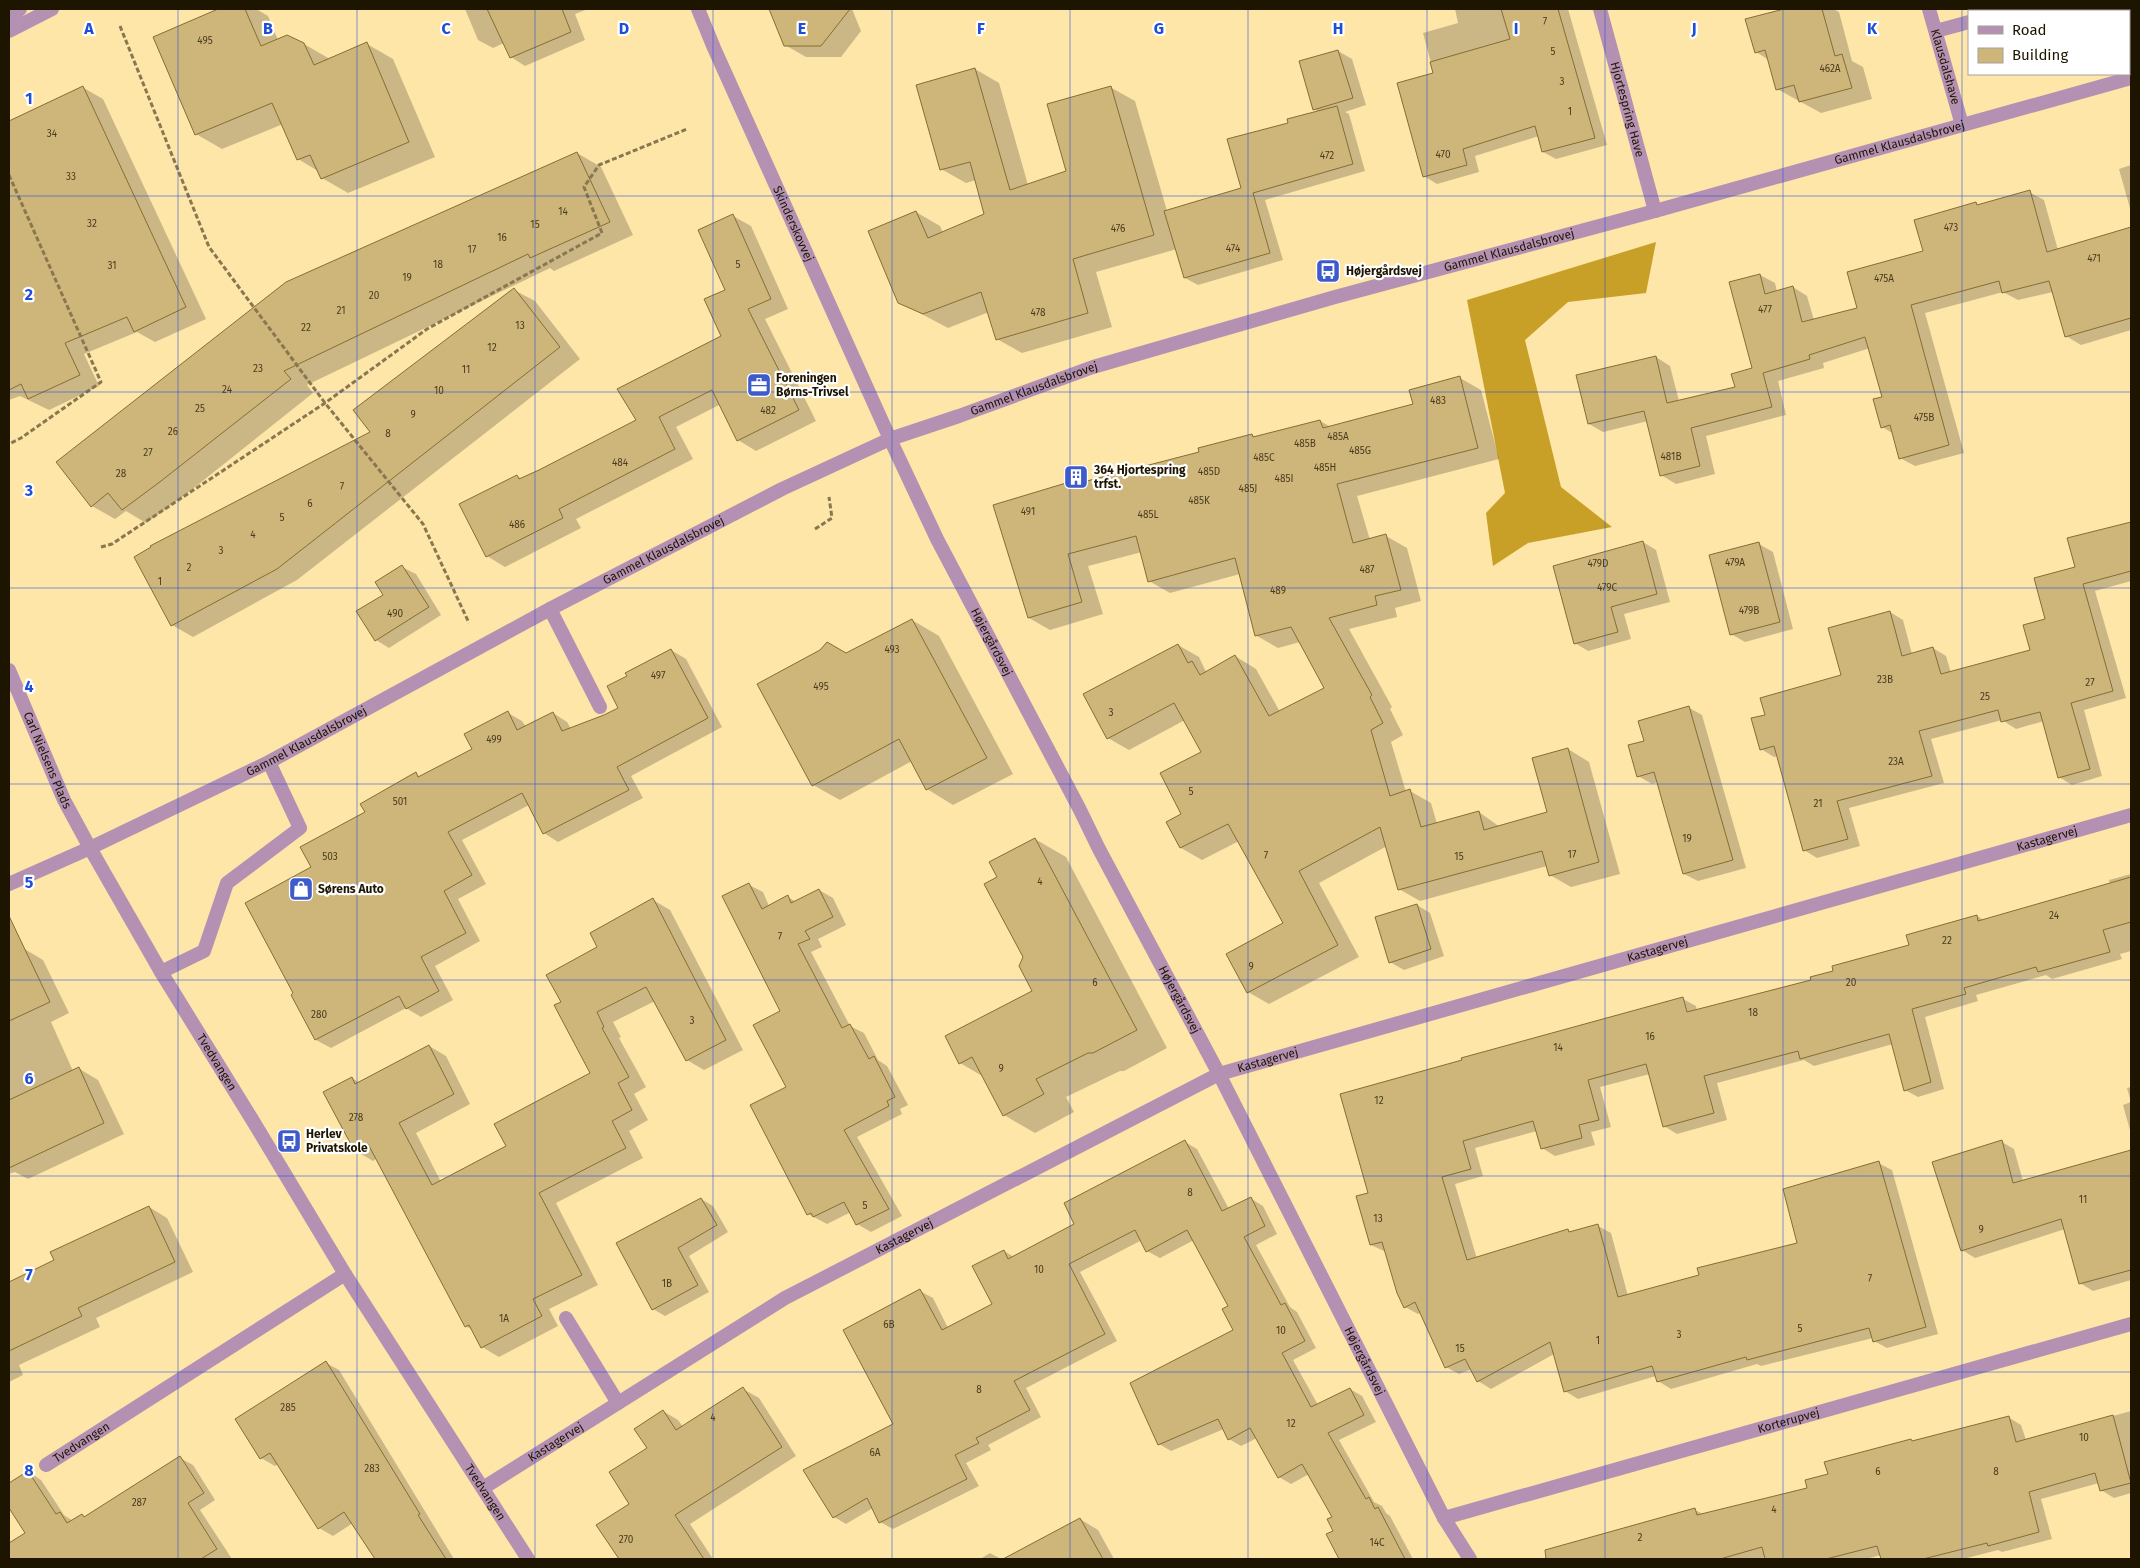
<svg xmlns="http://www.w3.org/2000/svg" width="2140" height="1568" viewBox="0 0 2140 1568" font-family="'Fira Sans',sans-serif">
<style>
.forest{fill:#c9a027}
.shadow{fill:#0003}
.building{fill:#ceb57a;stroke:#856e33}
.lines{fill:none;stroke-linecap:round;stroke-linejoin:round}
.path{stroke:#88774f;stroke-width:3;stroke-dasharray:5 2.5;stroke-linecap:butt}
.service{stroke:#b491b2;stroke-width:14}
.minor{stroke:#b491b2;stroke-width:14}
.tertiary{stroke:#b491b2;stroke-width:14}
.grid{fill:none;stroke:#1d4ed8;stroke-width:1;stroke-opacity:0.55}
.labels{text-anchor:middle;stroke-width:4.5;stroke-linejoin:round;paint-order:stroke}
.number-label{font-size:10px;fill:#4a3d1e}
.street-label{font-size:12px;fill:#1e1500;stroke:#fff}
.poi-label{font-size:12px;font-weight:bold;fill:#1e1500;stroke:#fff;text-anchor:start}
.grid-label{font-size:16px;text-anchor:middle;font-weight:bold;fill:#1d4ed8;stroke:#fff;stroke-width:4.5;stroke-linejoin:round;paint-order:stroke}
</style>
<rect width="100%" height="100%" fill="#fee5a8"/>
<!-- forest -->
<path class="forest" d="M1656 242 1646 293 1568 302 1525 340 1561 487 1612 527 1528 543 1493 566 1486 513 1505 493 1467 300Z"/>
<!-- shadow -->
<path class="shadow" d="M221 9H256L268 16 278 40 304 44 330 59 367 44 393 59 435 157 348 193 322 178 318 171 298 159 283 124 222 149 196 134 154 37Z
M465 9H588L575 14 585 40 525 66 511 57 504 43 493 48 478 40Z
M770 9H852L861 31 841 57H806L785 45Z
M1455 9H1568L1607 145 1556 159 1543 152 1539 136 1475 156 1479 172 1437 184 1424 176 1434 74 1423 33 1458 23Z
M1789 9H1833L1839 12 1852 61 1863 67 1872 99 1821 113 1777 89 1769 60 1756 52 1747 20Z
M1338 51 1352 59 1366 105 1345 112 1349 114 1365 171 1265 200 1283 260 1198 285 1185 278 1177 249 1096 272 1112 327 1022 353 997 339 989 312 948 328 899 302 916 212 940 226 943 233 986 215 976 180 966 183 941 169 975 69 999 83 1028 185 1067 172 1110 87 1135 101 1167 211 1243 189 1290 124 1319 112 1314 109Z
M82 87 103 99 206 319 155 342 137 332 84 354 99 386 49 410 20 396 9 400V139L26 131Z
M577 153 601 167 633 235 554 271 550 268 307 385 313 393 185 495 146 523 126 511 115 519 92 506 58 462Z
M2131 165V212L2119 169Z
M2029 192 2044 200 2058 250 2131 228V330L2081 345 2066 336 2053 292 2018 300 2003 292 1925 313 1964 453 1915 466 1900 458 1894 434 1882 427 1883 398 1870 348 1823 363 1824 368 1778 381 1786 415 1706 436 1715 474 1676 484 1661 475 1648 421 1603 432 1589 424 1656 357 1670 366 1679 401 1736 388 1753 369 1760 275 1775 283 1777 292 1793 287 1807 296 1814 320 1859 309 1976 204 1979 206Z
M733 216 751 226 788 309 765 319 816 421 756 451 738 440 719 405 676 427 693 459 576 519 581 528 505 567 487 556 517 476 522 479 638 421 723 337Z
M514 290 535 301 580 359 297 580 193 637 172 625 372 432Z
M1460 378 1481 390 1499 459 1357 496 1370 540 1386 536 1407 548 1421 601 1395 608 1397 617 1349 629 1392 707 1390 709 1403 735 1391 742 1406 792 1410 791 1431 803 1437 824 1479 812 1500 827 1548 812 1568 749 1589 762 1620 874 1571 887 1550 875 1547 866 1420 901 1399 889 1387 846 1319 883 1359 957 1269 1004 1248 992 1284 924 1239 841 1202 860 1181 848 1183 814 1203 752 1185 720 1129 750 1108 738 1178 645 1199 657 1205 670 1208 672 1235 656 1256 669 1280 712 1326 689 1300 642 1278 648 1257 636 1240 574 1170 593 1149 581 1142 552 1088 566 1103 614 1050 630 1029 618 1086 479 1091 482 1201 453 1252 435 1256 437 1320 421 1331 427 1415 405Z
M2131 523V581L2095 591 2126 698 2084 710 2102 776 2072 785 2059 777 2044 721 2016 729 2002 720 1931 739 1944 783 1849 808 1860 846 1817 858 1804 850 1778 756 1774 757 1761 749 1766 715 1842 676 1890 612 1903 620 1912 654 1933 648 1946 656 1951 673 2031 651 2077 568 2069 539Z
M1643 542 1656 550 1670 602 1624 614 1631 639 1588 651 1575 643Z
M1759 544 1773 552 1793 629 1745 642 1731 634Z
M402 567 416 574 441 615 389 648 376 640 385 595Z
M912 620 939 636 1013 774 953 805 927 789 912 761 840 800 813 785 846 654Z
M671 650 686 659 722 727 631 776 643 798 558 842 544 833 529 805 462 840 486 884 458 899 480 941 435 966 453 1000 421 1017 406 1008 331 1048 316 1040 293 995 295 994 312 868 367 813 416 774 421 777 474 749 508 713 522 721 526 727 553 713 567 722 571 729 620 709Z
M1688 707 1702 715 1746 868 1698 881 1684 874 1658 782 1652 784 1638 776 1646 742Z
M1035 839 1066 857 1167 1048 1124 1071H1120L1066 1097 1074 1112 1035 1133 1004 1115 984 1077 960 1063 1034 992 998 878Z
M2131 874V951L2120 954 2122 959 2052 979 2046 975 1976 995 1978 1001 1925 1017 1944 1089 1918 1097 1905 1090 1893 1044 1814 1066 1804 1060 1717 1083 1727 1120 1677 1134 1664 1126 1650 1074 1600 1087 1611 1127 1591 1132 1595 1145 1555 1156 1542 1148 1537 1131 1475 1148 1483 1176 1455 1184 1477 1259 1568 1230 1572 1233 1598 1226 1611 1233 1628 1296 1700 1276 1798 1243 1878 1163 1892 1170 1938 1334 1887 1348 1874 1341 1873 1338 1761 1366 1757 1364 1671 1389 1658 1381 1656 1376 1578 1399 1565 1391 1554 1354 1491 1389 1478 1381 1472 1369 1459 1374 1446 1367 1421 1313 1418 1314 1405 1307 1386 1252 1371 1245 1370 1194 1683 999 1696 1006 1697 1011 1812 981 1910 946 1977 916 1984 920 2110 884 2109 880Z
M749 885 763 892 769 906 788 897 796 902 819 890 833 898 846 925 818 939 822 947 811 952 850 1026 864 1033 878 1060 887 1066 908 1105 900 1109 902 1114 857 1137 902 1216 871 1232 857 1224 851 1212 827 1224 808 1214 787 1088 781 1012Z
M653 900 670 910 743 1050 704 1070 687 1060 655 1001 613 1022 621 1037 619 1038 646 1087 634 1094 648 1120 629 1131 643 1158 556 1203 598 1285 549 1309 558 1326 499 1357 482 1347 473 1330 465 1326 377 1158 373 1161 356 1151 352 1078 360 1083 429 1046 446 1056 470 1104 416 1133 441 1182 507 1147 592 1074 562 1002 598 948Z
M1417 905 1430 913 1444 956 1404 970 1390 962Z
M23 948 43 960 69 1013 51 1022 73 1071 78 1068 98 1080 124 1134 28 1179 15 1172 9 1174V955Z
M2131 1087V1102L2127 1088Z
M2131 1102V1134L2123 1105Z
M1185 1142 1197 1149 1229 1209 1250 1198 1263 1206 1277 1234 1256 1245 1290 1307 1297 1312 1316 1348 1293 1360 1318 1405 1350 1389 1362 1396 1376 1422 1339 1440 1374 1502 1382 1506 1386 1513 1390 1516 1413 1559H1340L1328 1535 1335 1531 1334 1517 1309 1474 1291 1484 1279 1477 1257 1438 1241 1446 1229 1439 1224 1429 1171 1451 1159 1444 1234 1330 1230 1306 1194 1240 1160 1258 1147 1251 1142 1240 1080 1272 1117 1341 1026 1388 1041 1417 988 1445 991 1450 966 1463 979 1486 893 1529 880 1522 873 1508 846 1524 834 1517 894 1425 920 1291 933 1298 948 1328 993 1304 1004 1251 1014 1257 1076 1224Z
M2002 1142 2014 1149 2023 1181 2116 1166 2131 1218V1280L2093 1291 2080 1283 2065 1229 1975 1258 1962 1250Z
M701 1199 713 1206 728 1232 689 1256 709 1292 665 1316 653 1309 617 1243Z
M149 1207 167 1218 193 1272 96 1318 100 1327 19 1365 23 1375 9 1382V1283L56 1260Z
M326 1363 339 1370 454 1559H377L353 1523 333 1536 319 1528 279 1464 275 1466 261 1458 236 1419Z
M743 1389 759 1398 796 1456 690 1524 713 1559H620L598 1525 631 1504 648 1448 663 1411 678 1420 683 1427Z
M2131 1411V1493L2114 1498 2101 1490 2099 1483 2041 1499 2052 1539 2002 1552 1998 1550 1963 1559H1882L1881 1555 1866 1559H1767L1766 1557 1757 1559H1582L1577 1542 1695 1510 1703 1514 1808 1489 1829 1475 1911 1440 1914 1442 2008 1417 2021 1425 2026 1440Z
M180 1458 193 1465 215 1500 200 1510 232 1559H9V1545L27 1534 9 1506V1485L29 1472 41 1480 64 1515 73 1521 82 1515 85 1517Z
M1080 1519 1098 1530 1114 1559H1006Z
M990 1553 1001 1559H980Z"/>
<!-- building -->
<path class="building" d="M218 9H245L261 46 287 35 304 43 314 65 367 42 409 142 321 179 310 155 297 160 272 103 195 135 153 37Z
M487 9H562L571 32 510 58Z
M769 9H850L821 46H784Z
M1501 9H1558L1595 138 1542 152 1535 126 1463 149 1467 165 1423 177 1397 83 1433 73 1430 62 1510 39Z
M1784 9H1822L1835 56 1842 54 1852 88 1799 102 1794 85 1776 90 1765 50 1755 53 1745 19Z
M1338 50 1353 98 1313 110 1299 61Z
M975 68 1010 190 1066 171 1047 104 1111 86 1154 235 1073 259 1088 313 996 340 981 292 923 314 898 303 868 231 916 211 928 238 984 214 970 162 940 170 916 85Z
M83 86 186 307 134 332 127 317 65 343 80 375 28 399 21 384 9 390V121Z
M1337 106 1353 164 1253 193 1270 253 1184 278 1164 211 1241 188 1227 139 1288 123 1287 119Z
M577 152 610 222 530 258 528 254 284 371 291 379 161 481 122 510 108 493 91 507 56 462 286 282Z
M2030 190 2047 252 2131 227V318L2065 337 2049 281 2002 293 1999 281 1911 305 1949 445 1899 459 1890 425 1881 428 1873 399 1882 397 1865 337 1809 355 1810 359 1763 373 1772 407 1691 428 1700 466 1660 476 1644 411 1588 424 1576 375 1656 356 1667 403 1735 387 1731 374 1752 368 1729 282 1760 274 1765 294 1793 286 1802 322 1857 308 1847 272 1923 251 1914 220 1976 202 1977 205Z
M733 214 771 299 748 309 799 410 737 441 712 390 659 417 675 449 559 509 563 518 486 557 459 504 517 475 519 479 539 470 636 420 617 389 721 336 704 299 725 290 698 230Z
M514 288 560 347 277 569 171 626 134 557 151 547 150 546 370 432 353 410Z
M1460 376 1478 448 1337 484 1353 543 1386 534 1401 590 1375 596 1377 605 1329 618 1372 695 1370 697 1383 723 1371 730 1390 796 1410 789 1421 827 1479 811 1484 830 1547 812 1532 758 1568 748 1599 862 1549 876 1542 851 1398 890 1380 827 1299 871 1338 945 1247 993 1226 954 1283 923 1228 824 1180 848 1166 822 1181 814 1160 773 1201 752 1174 703 1107 739 1083 694 1178 644 1188 663 1192 661 1200 675 1235 655 1269 716 1324 688 1291 627 1255 636 1235 558 1148 582 1136 536 1068 554 1082 602 1028 618 993 505 1086 477 1087 481 1199 452 1198 448 1252 434 1253 437 1320 420 1323 428 1413 404 1409 390Z
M2131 522V571L2083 584 2113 691 2071 703 2090 769 2058 778 2040 712 2001 722 1998 710 1919 731 1932 776 1837 801 1848 839 1803 851 1774 746 1760 750 1751 718 1765 715 1760 698 1841 675 1828 628 1890 611 1902 656 1933 647 1941 674 2030 650 2023 625 2045 619 2034 578 2075 567 2067 538Z
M1643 541 1657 594 1611 607 1618 632 1574 644 1553 566Z
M1759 542 1780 622 1730 635 1709 555Z
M402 565 429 607 375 641 356 611 383 595 375 582Z
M912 619 987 758 926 790 899 739 812 786 757 684 820 650 827 642 846 653Z
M671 649 708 718 617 767 629 790 543 834 522 793 448 832 472 875 444 891 466 933 421 957 439 991 406 1009 399 996 315 1040 291 995 293 993 245 903 311 867 300 847 365 812 360 804 416 772 418 777 472 749 464 734 508 711 517 730 553 712 562 731 604 715 618 708 607 686 627 676 625 673Z
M1689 706 1733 860 1683 874 1654 772 1637 777 1628 745 1644 741 1638 721Z
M1035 838 1137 1030 1093 1053H1088L1036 1079 1044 1094 1003 1116 972 1057 959 1064 945 1036 1032 991 1019 966 1023 957 984 884 997 877 989 862Z
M2131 877V922L2103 930 2110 952 2038 972 2036 967 1964 988 1966 994 1912 1009 1931 1082 1904 1091 1889 1034 1800 1059 1798 1051 1704 1076 1714 1113 1663 1127 1646 1064 1588 1080 1599 1120 1579 1125 1582 1138 1541 1149 1533 1121 1463 1141 1471 1169 1442 1177 1467 1260 1568 1229 1569 1232 1598 1224 1618 1297 1699 1275 1697 1268 1797 1243 1783 1189 1879 1161 1926 1327 1873 1342 1869 1328 1747 1360 1746 1357 1657 1382 1652 1366 1564 1392 1550 1342 1477 1382 1465 1359 1445 1368 1415 1302 1404 1308 1397 1293 1382 1242 1370 1245 1356 1196 1368 1193 1340 1094 1462 1060 1461 1058 1683 997 1687 1012 1811 980 1810 977 1833 971 1832 966 1909 945 1906 935 1977 915 1978 921Z
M749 883 762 909 788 895 791 903 819 889 833 917 805 931 810 939 798 944 842 1028 850 1024 869 1059 874 1056 895 1097 887 1101 889 1106 844 1130 889 1209 856 1225 844 1202 813 1217 811 1213 807 1215 750 1105 786 1087 753 1025 780 1011 722 896Z
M653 898 726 1040 686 1061 646 987 597 1012 604 1027 602 1028 629 1077 618 1083 632 1110 612 1121 626 1148 539 1193 582 1275 533 1299 542 1316 481 1348 469 1325 465 1327 368 1144 355 1152 323 1092 352 1077 355 1084 429 1045 454 1094 399 1123 432 1185 506 1146 494 1124 590 1073 554 1005 561 1002 546 975 597 947 590 933Z
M1417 904 1431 949 1389 963 1375 917Z
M9 916 50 1002 9 1021Z
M79 1067 104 1123 9 1168V1100Z
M1185 1140 1222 1211 1251 1197 1265 1226 1244 1237 1281 1305 1285 1303 1305 1341 1282 1353 1311 1407 1350 1388 1364 1415 1328 1433 1366 1499 1369 1497 1375 1509 1378 1507 1405 1559H1339L1326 1534 1333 1531 1327 1519 1332 1517 1302 1464 1278 1478 1250 1428 1228 1440 1218 1419 1158 1445 1130 1383 1233 1330 1222 1309 1228 1306 1187 1230 1146 1252 1135 1230 1069 1264 1105 1334 1014 1381 1030 1410 976 1438 979 1443 955 1455 967 1479 879 1523 867 1498 833 1518 803 1470 893 1424 843 1330 920 1289 942 1330 992 1304 972 1266 1004 1250 1008 1259 1074 1224 1064 1203Z
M2002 1140 2013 1183 2131 1150V1270L2079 1284 2061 1219 1961 1251 1932 1162Z
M701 1198 717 1225 678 1248 698 1285 652 1310 616 1243Z
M149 1206 175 1262 78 1308 82 1316 9 1351V1282L54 1260 50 1252Z
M326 1361 420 1514 418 1515 446 1559H375L344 1512 318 1529 270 1453 260 1459 235 1419Z
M743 1387 782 1447 675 1515 704 1559H619L596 1525 629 1504 609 1472 647 1448 634 1429 663 1410 676 1430Z
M2113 1415 2131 1483 2100 1491 2095 1473 2029 1492 2039 1532 1988 1546 1987 1543 1923 1559H1881L1877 1546 1826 1559H1765L1762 1547 1720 1559H1546L1545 1550 1695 1508 1697 1515 1807 1488 1805 1480 1828 1474 1824 1462 1911 1439 1912 1441 2009 1416 2016 1442Z
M180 1456 204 1493 188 1503 217 1549 201 1559H9V1543L25 1533 9 1508V1483L28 1471 56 1514 60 1512 67 1523 82 1514 84 1517Z
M1080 1518 1103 1559H1003Z"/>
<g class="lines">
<!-- path -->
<path class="path" d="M120 26 209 247 325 403 423 524 469 623
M9 175 101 382 21 438 9 444
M815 529 832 518 829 497
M101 547 112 544 325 403 427 329 602 233 584 187 599 165 687 129"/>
<!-- service -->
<path class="service" d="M2008 11 2017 9
M1936 31 1969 22
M550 609 600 707
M161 972 204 951 227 883 300 828 269 762
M566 1318 618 1403"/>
<!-- minor -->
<g class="minor">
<path id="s1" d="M698 9 714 48 890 439 937 539 1079 808 1099 849 1219 1074 1444 1518 1470 1559"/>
<path id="s2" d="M1600 9 1655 211"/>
<path id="s3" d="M1929 9 1962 125"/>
<path id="s4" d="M9 670 64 800 90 848"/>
<path id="s5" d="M9 884 90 848 269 762 550 609 782 489 890 439 959 416 1093 367 1335 297 1655 211 2131 78"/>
<path id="s6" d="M46 1465 345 1274"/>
<path id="s7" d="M483 1488 785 1298 1219 1074 2131 815"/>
<path id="s8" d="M1444 1518 2131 1324"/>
</g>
<!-- tertiary -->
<g class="tertiary">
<path d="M9 19 20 9"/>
<path d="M9 31 52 9"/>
<path id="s9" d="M90 848 161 972 253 1121 345 1274 528 1559"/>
</g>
</g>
<!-- grid -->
<path class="grid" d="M178 9V1559M357 9V1559M535 9V1559M713 9V1559M892 9V1559M1070 9V1559M1248 9V1559M1427 9V1559M1605 9V1559M1783 9V1559M1962 9V1559M9 196H2131M9 392H2131M9 588H2131M9 784H2131M9 980H2131M9 1176H2131M9 1372H2131"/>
<!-- icons -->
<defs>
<symbol id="bus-square" viewBox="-11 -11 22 22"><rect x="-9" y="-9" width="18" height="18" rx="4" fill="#3d5bcd" stroke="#fff"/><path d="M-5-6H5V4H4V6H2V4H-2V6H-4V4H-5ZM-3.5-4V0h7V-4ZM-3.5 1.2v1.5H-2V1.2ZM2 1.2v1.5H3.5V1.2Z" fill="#fff"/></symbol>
<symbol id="office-square" viewBox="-11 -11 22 22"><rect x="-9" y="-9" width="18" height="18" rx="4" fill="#3d5bcd" stroke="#fff"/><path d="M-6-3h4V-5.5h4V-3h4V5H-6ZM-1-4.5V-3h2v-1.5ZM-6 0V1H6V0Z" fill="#fff"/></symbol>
<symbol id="building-square" viewBox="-11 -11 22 22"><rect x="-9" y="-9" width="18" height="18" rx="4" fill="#3d5bcd" stroke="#fff"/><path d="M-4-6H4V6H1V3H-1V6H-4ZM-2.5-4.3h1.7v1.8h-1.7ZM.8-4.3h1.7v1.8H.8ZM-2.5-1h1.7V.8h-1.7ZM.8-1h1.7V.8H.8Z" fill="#fff"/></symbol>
<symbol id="shop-square" viewBox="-11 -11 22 22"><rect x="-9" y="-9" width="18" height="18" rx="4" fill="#3d5bcd" stroke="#fff"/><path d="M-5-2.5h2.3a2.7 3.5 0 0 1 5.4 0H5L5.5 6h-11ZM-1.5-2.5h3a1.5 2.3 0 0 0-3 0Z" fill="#fff"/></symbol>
</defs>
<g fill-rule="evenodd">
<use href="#bus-square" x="1314" y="257" width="28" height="28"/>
<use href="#office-square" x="745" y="371" width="28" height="28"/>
<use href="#building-square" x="1062" y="463" width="28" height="28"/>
<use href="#shop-square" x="287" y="875" width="28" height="28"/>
<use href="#bus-square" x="275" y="1127" width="28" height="28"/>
</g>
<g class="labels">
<!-- number labels -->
<g class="number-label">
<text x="1545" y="25">7</text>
<text x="205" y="44">495</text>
<text x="1553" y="55">5</text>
<text x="1830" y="72">462A</text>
<text x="1562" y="85">3</text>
<text x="1570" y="115">1</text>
<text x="52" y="137">34</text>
<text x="1443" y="158">470</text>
<text x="1327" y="159">472</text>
<text x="71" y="180">33</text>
<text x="563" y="215">14</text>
<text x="92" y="227">32</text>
<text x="535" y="228">15</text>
<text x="1951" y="231">473</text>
<text x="1118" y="232">476</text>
<text x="502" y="241">16</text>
<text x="1233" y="252">474</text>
<text x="472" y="253">17</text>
<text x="2094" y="262">471</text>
<text x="438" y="268">18</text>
<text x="738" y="268">5</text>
<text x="112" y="269">31</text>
<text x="407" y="281">19</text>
<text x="1884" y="282">475A</text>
<text x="374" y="299">20</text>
<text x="1765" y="313">477</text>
<text x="341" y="314">21</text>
<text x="1038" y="316">478</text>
<text x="520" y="329">13</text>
<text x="306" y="331">22</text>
<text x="492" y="351">12</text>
<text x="258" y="372">23</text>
<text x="466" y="373">11</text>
<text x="227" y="393">24</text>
<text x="439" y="394">10</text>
<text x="1438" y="404">483</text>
<text x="200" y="412">25</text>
<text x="768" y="414">482</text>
<text x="413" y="418">9</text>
<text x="1924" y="421">475B</text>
<text x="173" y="435">26</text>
<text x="388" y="437">8</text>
<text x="1338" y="440">485A</text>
<text x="1305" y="447">485B</text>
<text x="1360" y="454">485G</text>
<text x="148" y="456">27</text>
<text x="1671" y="460">481B</text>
<text x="1264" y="461">485C</text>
<text x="620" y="466">484</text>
<text x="1325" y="471">485H</text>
<text x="1209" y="475">485D</text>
<text x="121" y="477">28</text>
<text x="1284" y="482">485I</text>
<text x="342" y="490">7</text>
<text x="1248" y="492">485J</text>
<text x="1199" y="504">485K</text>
<text x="310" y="507">6</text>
<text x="1028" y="515">491</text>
<text x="1148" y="518">485L</text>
<text x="282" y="521">5</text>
<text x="517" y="528">486</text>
<text x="253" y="538">4</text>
<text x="221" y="554">3</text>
<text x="1735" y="566">479A</text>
<text x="1598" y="567">479D</text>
<text x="189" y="571">2</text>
<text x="1367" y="573">487</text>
<text x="160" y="585">1</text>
<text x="1607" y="591">479C</text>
<text x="1278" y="594">489</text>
<text x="1749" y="614">479B</text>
<text x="395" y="617">490</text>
<text x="892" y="653">493</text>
<text x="658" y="679">497</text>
<text x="1885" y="683">23B</text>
<text x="2090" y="686">27</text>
<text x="821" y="690">495</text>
<text x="1985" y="700">25</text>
<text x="1111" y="716">3</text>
<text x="494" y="743">499</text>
<text x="1896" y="765">23A</text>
<text x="1191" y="795">5</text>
<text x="400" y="805">501</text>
<text x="1818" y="807">21</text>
<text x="1687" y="842">19</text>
<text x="1572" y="858">17</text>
<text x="1266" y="859">7</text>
<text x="330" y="860">503</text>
<text x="1459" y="860">15</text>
<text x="1040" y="885">4</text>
<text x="2054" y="919">24</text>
<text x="780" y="940">7</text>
<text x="1947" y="944">22</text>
<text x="1251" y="970">9</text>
<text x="1095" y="986">6</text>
<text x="1851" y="986">20</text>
<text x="1753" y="1016">18</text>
<text x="319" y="1018">280</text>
<text x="692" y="1024">3</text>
<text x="1650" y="1040">16</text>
<text x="1558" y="1051">14</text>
<text x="1001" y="1072">9</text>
<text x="1379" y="1104">12</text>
<text x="356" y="1121">278</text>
<text x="1190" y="1196">8</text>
<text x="2083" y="1203">11</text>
<text x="865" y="1209">5</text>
<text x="1378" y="1222">13</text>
<text x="1981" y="1233">9</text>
<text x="1039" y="1273">10</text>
<text x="1870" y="1282">7</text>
<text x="667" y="1287">1B</text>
<text x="504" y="1322">1A</text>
<text x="889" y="1328">6B</text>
<text x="1800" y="1332">5</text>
<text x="1281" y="1334">10</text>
<text x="1679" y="1338">3</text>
<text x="1598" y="1344">1</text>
<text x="1460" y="1352">15</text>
<text x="979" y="1393">8</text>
<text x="288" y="1411">285</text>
<text x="713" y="1421">4</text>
<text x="1291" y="1427">12</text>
<text x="2084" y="1441">10</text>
<text x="875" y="1456">6A</text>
<text x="372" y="1472">283</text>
<text x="1878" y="1475">6</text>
<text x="1996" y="1475">8</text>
<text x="139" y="1506">287</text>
<text x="1774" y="1513">4</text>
<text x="1640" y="1541">2</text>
<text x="626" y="1543">270</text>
<text x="1377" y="1546">14C</text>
</g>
<!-- street labels -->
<g class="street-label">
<text dy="4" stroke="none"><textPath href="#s3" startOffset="60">Klausdalshave</textPath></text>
<text dy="4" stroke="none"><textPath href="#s2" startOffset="104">Hjortespring Have</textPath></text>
<text dy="4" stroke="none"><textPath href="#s5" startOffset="2040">Gammel Klausdalsbrovej</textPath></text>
<text dy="4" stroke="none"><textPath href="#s1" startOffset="235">Skinderskovvej</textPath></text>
<text dy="4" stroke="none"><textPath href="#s5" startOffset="1635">Gammel Klausdalsbrovej</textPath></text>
<text dy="4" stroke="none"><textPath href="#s5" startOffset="1140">Gammel Klausdalsbrovej</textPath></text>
<text dy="4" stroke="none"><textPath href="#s5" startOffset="735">Gammel Klausdalsbrovej</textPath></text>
<text dy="4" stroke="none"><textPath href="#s1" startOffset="698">Højergårdsvej</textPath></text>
<text dy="4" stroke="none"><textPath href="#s5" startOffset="330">Gammel Klausdalsbrovej</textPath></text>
<text dy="4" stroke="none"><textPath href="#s4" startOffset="98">Carl Nielsens Plads</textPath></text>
<text dy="4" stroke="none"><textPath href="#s7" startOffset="1706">Kastagervej</textPath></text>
<text dy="4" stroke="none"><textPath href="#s7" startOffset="1301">Kastagervej</textPath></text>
<text dy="4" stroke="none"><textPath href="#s1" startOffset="1102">Højergårdsvej</textPath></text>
<text dy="4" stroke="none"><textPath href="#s7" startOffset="896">Kastagervej</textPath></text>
<text dy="4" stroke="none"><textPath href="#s9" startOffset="249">Tvedvangen</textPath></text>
<text dy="4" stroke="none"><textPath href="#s7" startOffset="491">Kastagervej</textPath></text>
<text dy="4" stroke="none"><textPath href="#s1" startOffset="1508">Højergårdsvej</textPath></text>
<text dy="4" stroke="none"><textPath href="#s8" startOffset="358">Korterupvej</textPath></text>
<text dy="4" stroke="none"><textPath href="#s6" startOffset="42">Tvedvangen</textPath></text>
<text dy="4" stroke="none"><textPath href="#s7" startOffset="86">Kastagervej</textPath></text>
<text dy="4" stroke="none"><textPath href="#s9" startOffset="756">Tvedvangen</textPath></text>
</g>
<!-- poi labels -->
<g class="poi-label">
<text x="1346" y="275">Højergårdsvej</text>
<text x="776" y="382">Foreningen<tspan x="776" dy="14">Børns-Trivsel</tspan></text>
<text x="1094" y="474">364 Hjortespring<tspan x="1094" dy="14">trfst.</tspan></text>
<text x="318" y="893">Sørens Auto</text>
<text x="306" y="1138">Herlev<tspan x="306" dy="14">Privatskole</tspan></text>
</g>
</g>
<g class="grid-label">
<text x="89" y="34">A</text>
<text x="268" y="34">B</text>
<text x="446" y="34">C</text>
<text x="624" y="34">D</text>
<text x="802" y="34">E</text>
<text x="981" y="34">F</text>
<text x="1159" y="34">G</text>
<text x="1338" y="34">H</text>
<text x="1516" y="34">I</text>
<text x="1694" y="34">J</text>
<text x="1872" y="34">K</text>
<text x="29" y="104">1</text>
<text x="29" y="300">2</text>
<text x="29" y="496">3</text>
<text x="29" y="692">4</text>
<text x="29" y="888">5</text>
<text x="29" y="1084">6</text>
<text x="29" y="1280">7</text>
<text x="29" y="1476">8</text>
</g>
<!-- border -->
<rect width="2140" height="1568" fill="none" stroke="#1e1500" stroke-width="20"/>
<!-- legend -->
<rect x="1968" y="10" width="162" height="65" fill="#ffffff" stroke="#a5a199"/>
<rect x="1978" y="26" width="25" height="8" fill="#b491b2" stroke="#a5a199"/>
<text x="2012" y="35" font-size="15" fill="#1e1500">Road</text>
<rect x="1978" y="48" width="25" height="15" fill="#ceb57a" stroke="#a5a199"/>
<text x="2012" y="60" font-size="15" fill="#1e1500">Building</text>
</svg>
